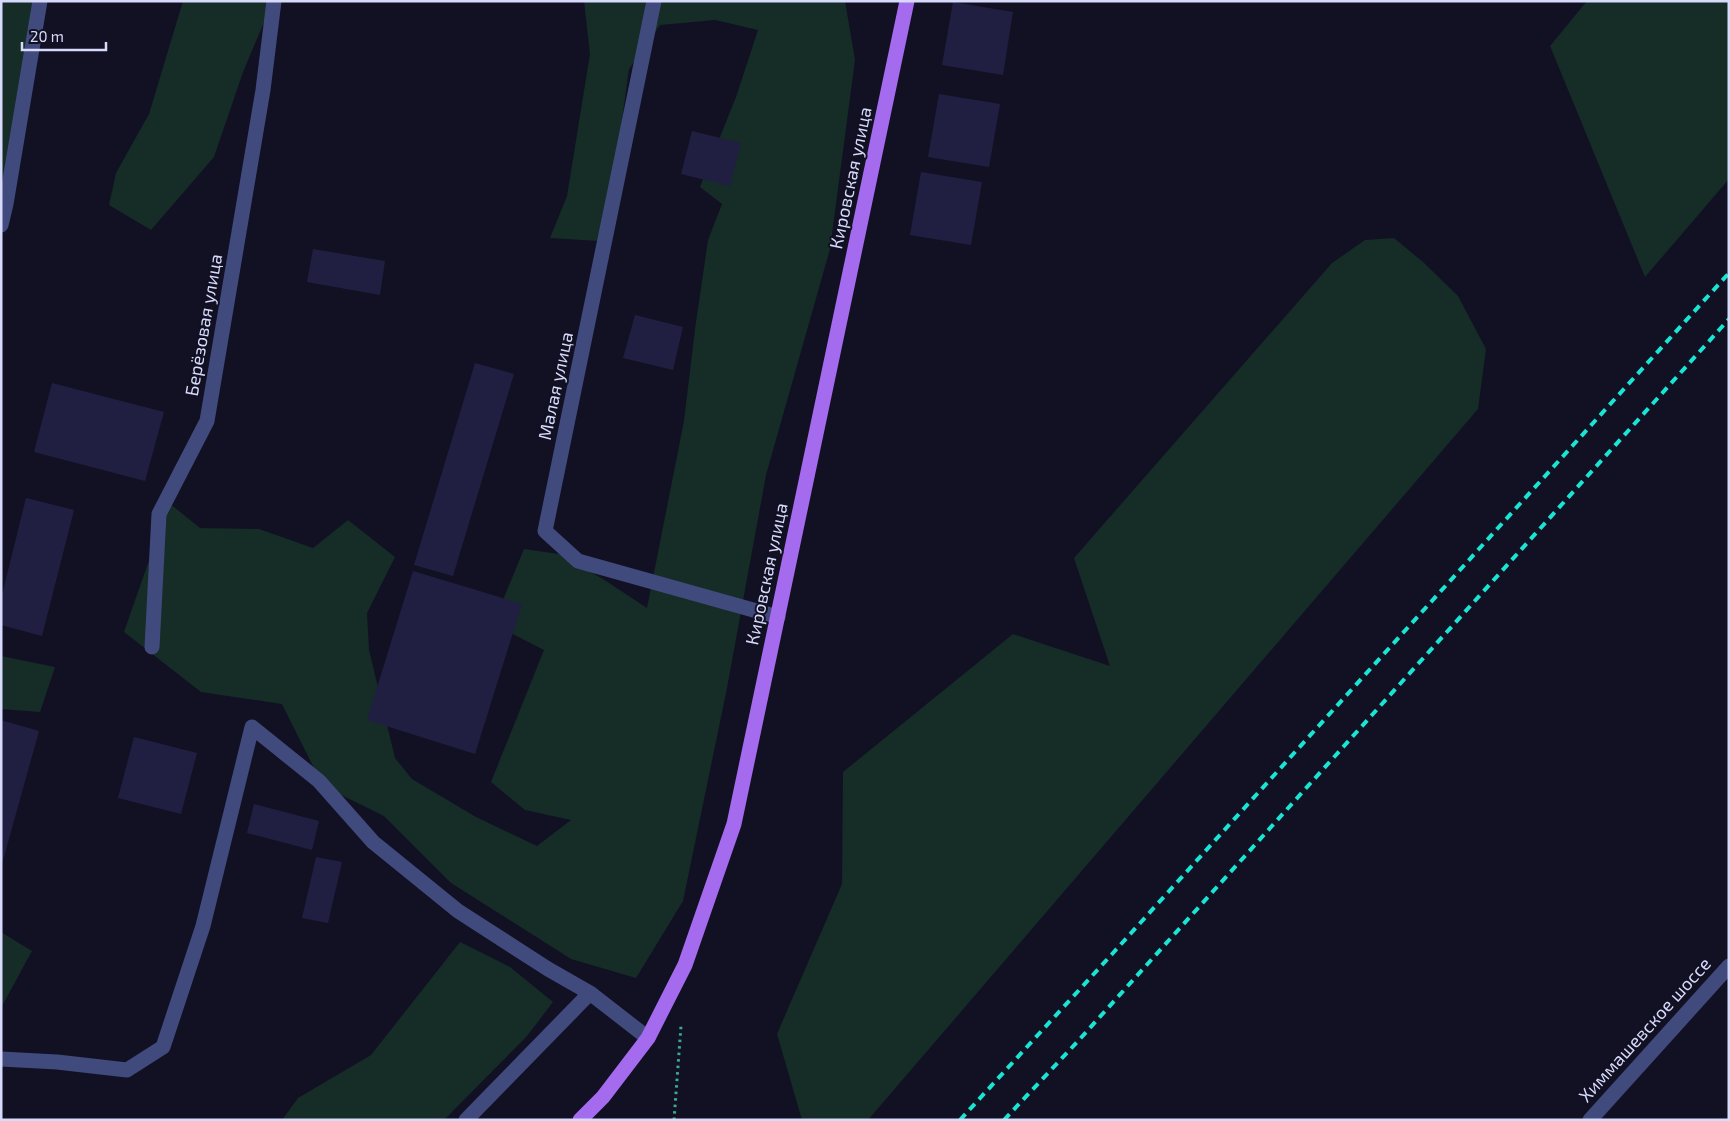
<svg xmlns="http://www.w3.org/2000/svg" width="1730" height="1121" viewBox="0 0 1730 1121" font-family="'Exo 2',sans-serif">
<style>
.green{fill:#152c27}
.building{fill:#201f42}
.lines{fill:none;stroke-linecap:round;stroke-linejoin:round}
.path{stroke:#3daa8f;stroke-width:3;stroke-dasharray:2.5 4;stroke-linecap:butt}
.minor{stroke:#414a7d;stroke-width:15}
.major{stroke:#a56bee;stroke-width:15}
.rail{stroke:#1ae4d3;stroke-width:4;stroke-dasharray:8 6;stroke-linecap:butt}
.labels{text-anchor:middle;stroke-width:4;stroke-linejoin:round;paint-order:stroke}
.street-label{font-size:18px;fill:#d8dafb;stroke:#111123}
</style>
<rect width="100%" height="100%" fill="#111123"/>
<!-- green -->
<path class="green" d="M1 1H35L1 204Z
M183 1H273L243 72 214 157 151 230 109 205 116 173 149 114Z
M584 1H845L855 60 830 249 766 475 727 688 683 901 636 978 571 959 451 883 384 816 323 786 282 704 201 692 124 632 169 503 200 528 259 529 313 548 348 520 395 557 367 613 369 650 395 758 412 779 476 817 537 846 571 820 525 810 491 782 544 650 493 624 524 549 559 554 603 579 647 608 684 421 695 329 708 240 722 204 700 187 736 97 758 30 715 20 660 25 629 69 619 142 599 241 550 238 567 196 590 54Z
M1587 1H1729V179L1645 277 1550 46Z
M1394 238 1423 262 1458 296 1486 349 1478 409 868 1120H802L777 1034 842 884 843 772 1013 634 1110 666 1074 558 1332 263 1365 240Z
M1 656 55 667 40 712 1 709Z
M1 932 32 951 1 1008Z
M460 942 510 967 553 1002 527 1036 444 1120H282L298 1098 371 1055Z"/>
<!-- building -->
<path class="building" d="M953 2 1013 12 1003 75 942 65Z
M939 94 1000 104 989 167 928 157Z
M692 131 741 143 730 186 681 174Z
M921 172 982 182 971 245 910 235Z
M313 249 385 261 380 295 307 282Z
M635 315 683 327 673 370 623 358Z
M475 363 514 374 453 576 414 565Z
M52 383 164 412 145 481 34 452Z
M26 498 74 510 42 636 1 625V599Z
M413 571 522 604 475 754 367 720Z
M1 720 39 731 2 864H1Z
M134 737 197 753 181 814 118 798Z
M254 804 319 821 312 850 247 833Z
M316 857 342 862 328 923 302 918Z"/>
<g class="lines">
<!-- path -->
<path class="path" d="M674 1120 681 1026"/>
<!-- minor -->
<path class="minor" d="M654 1 545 531 578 561 778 617
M1 225 6 204 40 1
M152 647 159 514 207 421 263 90 274 1
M1 1059 57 1062 127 1070 163 1047 203 926 252 727 319 781 373 842 458 911 548 969 590 993 648 1038
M466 1120 590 993
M1590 1120 1729 966"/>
<!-- major -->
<path class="major" d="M580 1120 603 1097 648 1038 685 965 734 824 907 1"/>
<!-- rail -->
<path class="rail" d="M960 1120 1113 953 1729 273
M1004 1120 1079 1040 1729 319"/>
</g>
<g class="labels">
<!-- street labels -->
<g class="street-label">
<text transform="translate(851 178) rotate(-78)" y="6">Кировская улица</text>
<text transform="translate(204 325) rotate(-80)" y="6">Берёзовая улица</text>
<text transform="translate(556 386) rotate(-78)" y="6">Малая улица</text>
<text transform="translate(767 574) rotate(-78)" y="6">Кировская улица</text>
<text transform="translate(1645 1030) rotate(-48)" y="6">Химмашевское шоссе</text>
</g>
</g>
<!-- border -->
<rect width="1730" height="1121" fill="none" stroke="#d8dafb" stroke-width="5"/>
<!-- scale -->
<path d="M22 42v8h84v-8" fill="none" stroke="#d8dafb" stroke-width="2.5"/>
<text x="30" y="42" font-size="15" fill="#d8dafb" stroke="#111123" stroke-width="4" paint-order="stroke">20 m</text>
</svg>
